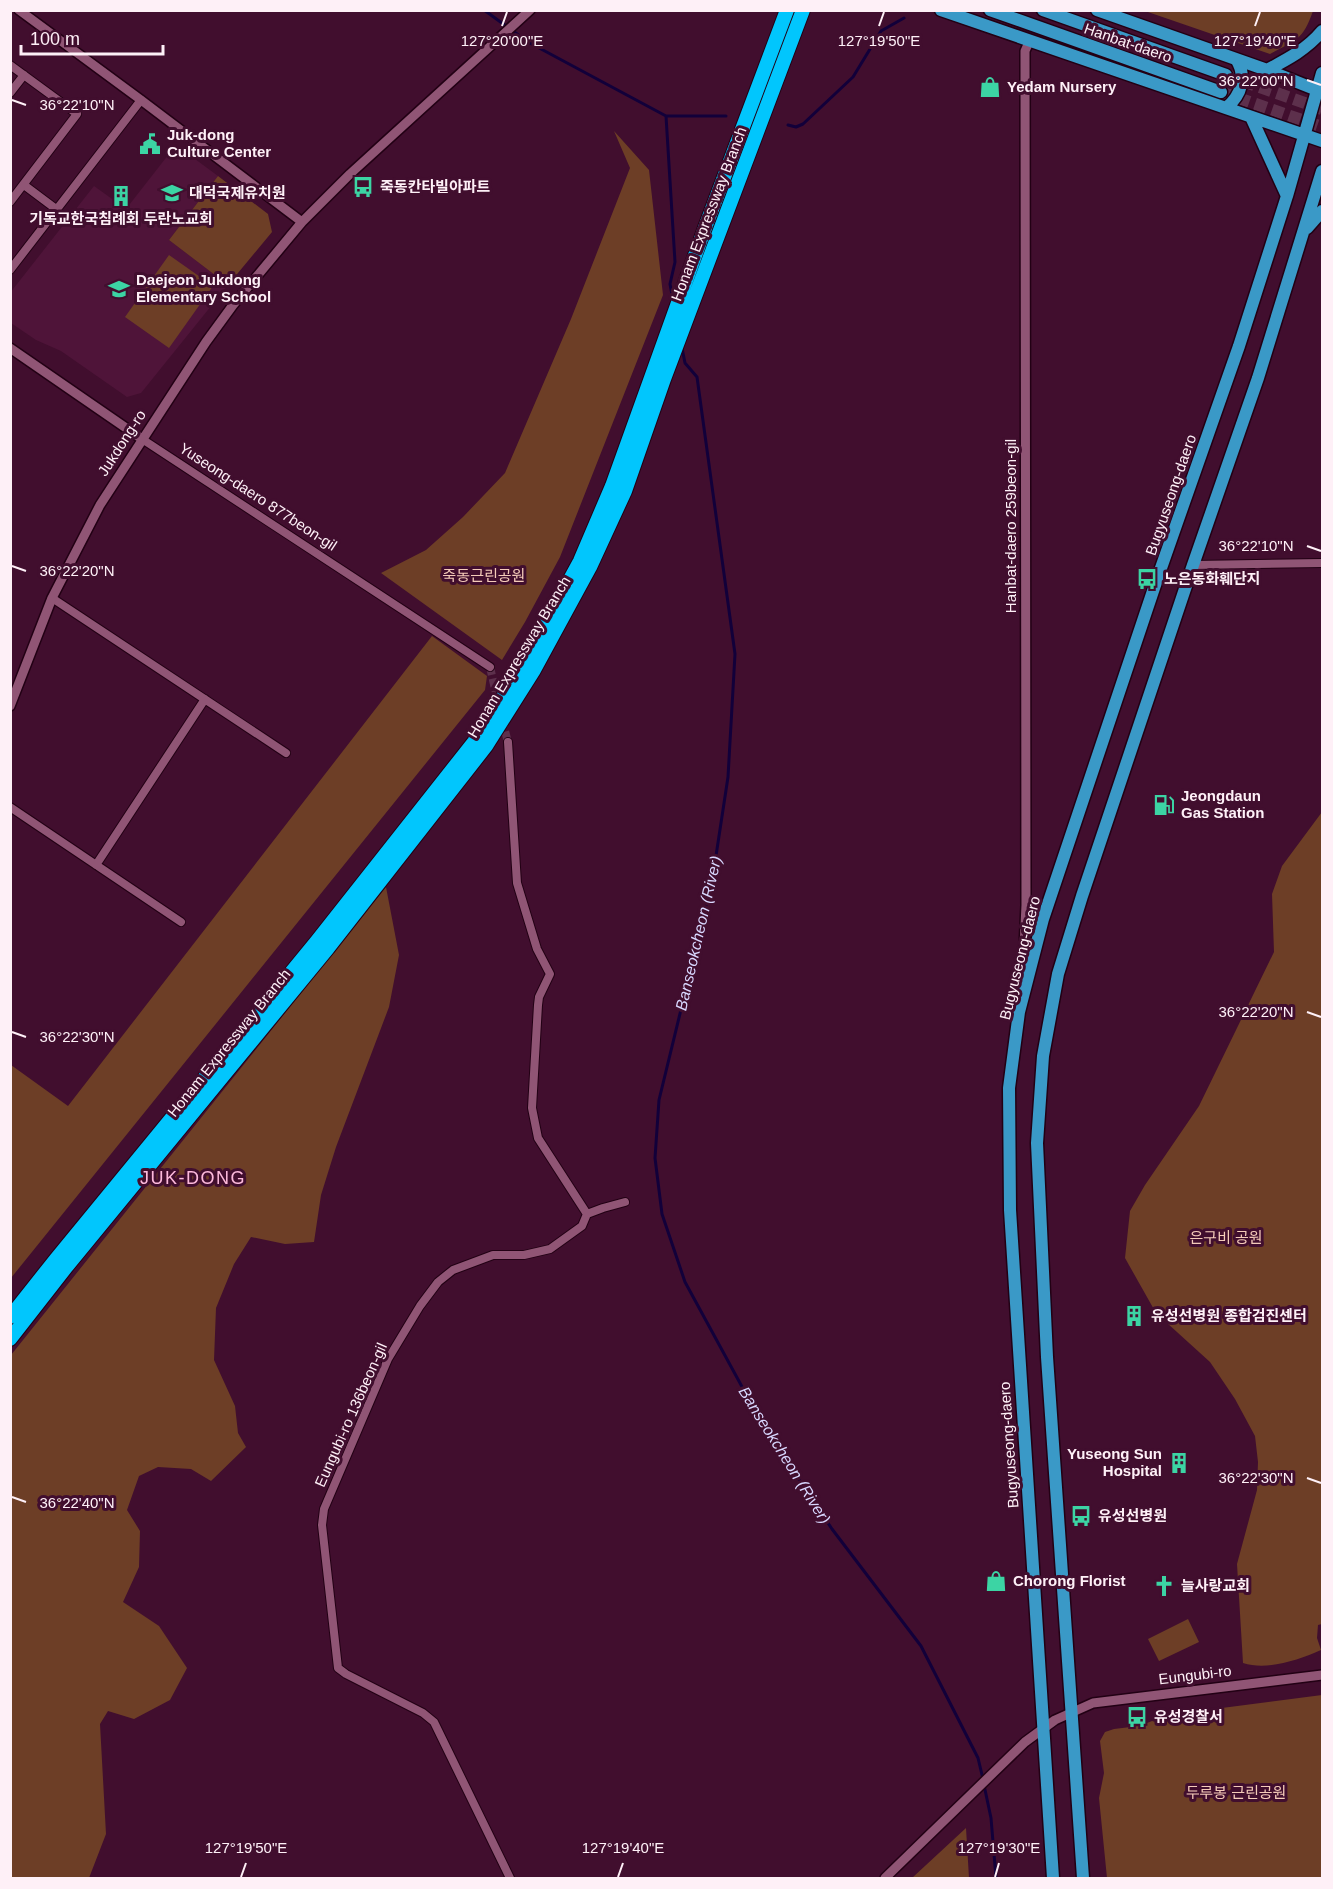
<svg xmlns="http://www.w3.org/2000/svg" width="1333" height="1889" viewBox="0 0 1333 1889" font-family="Helvetica,'Noto Sans KR',sans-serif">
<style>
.built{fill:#4f1439}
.green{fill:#6d3e26}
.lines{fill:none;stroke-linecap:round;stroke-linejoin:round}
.stream{stroke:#12003a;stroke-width:3}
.minor-tunnel{stroke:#5d304c;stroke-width:8;stroke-dasharray:8 4;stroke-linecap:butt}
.primary-tunnel{stroke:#5d304c;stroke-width:12;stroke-dasharray:12 6;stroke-linecap:butt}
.minor-casing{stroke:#220014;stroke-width:10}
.tertiary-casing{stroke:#220014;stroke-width:12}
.primary-casing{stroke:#220014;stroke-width:15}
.motorway-casing{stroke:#220014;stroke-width:16}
.minor{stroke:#905575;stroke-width:8}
.tertiary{stroke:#905575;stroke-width:9}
.primary{stroke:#3a99c7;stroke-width:12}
.motorway{stroke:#01c6fd;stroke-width:14}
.ticks{fill:none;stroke:#fef0f7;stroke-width:2}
.labels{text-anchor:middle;stroke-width:6;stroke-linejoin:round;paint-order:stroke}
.street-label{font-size:15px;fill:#fef0f7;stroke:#410e2e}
.poi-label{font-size:15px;font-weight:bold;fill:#fef0f7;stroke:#410e2e;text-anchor:start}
.park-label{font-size:15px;fill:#f5ccb9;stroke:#410e2e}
.water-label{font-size:16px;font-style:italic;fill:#d8d7fe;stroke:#410e2e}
.quarter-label{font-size:18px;letter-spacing:1.5px;fill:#fdbadc;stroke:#410e2e}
.ticks-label{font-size:15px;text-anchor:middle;fill:#fef0f7;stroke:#410e2e;stroke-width:6;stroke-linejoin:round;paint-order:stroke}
</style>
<rect width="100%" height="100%" fill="#410e2e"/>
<!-- built -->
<path class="built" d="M176 145 218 176 169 240 228 285 141 393 127 397 61 351 36 340 11 323 10 293 94 186 126 209Z"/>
<!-- green -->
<path class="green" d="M1145 11H1313C1303 40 1296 40 1270 54Z
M614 131 649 170 663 295 560 557 525 622 502 660 381 573 426 550 463 517 505 473 571 319 630 168Z
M218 176 268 214 272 232 228 285 169 240Z
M169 255 213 286 169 348 125 317Z
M432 636 487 676 485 690 11 1278V1065L68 1106Z
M1322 812V1624L1318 1625 1317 1638 1321 1650C1298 1660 1267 1671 1243 1663L1237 1564 1257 1490 1258 1462 1255 1436 1235 1399 1210 1362 1156 1313 1125 1258 1130 1211 1145 1185 1199 1106 1274 952 1272 894 1282 866Z
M386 887 399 955 389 1007 336 1147 321 1195 314 1242 285 1244 251 1237 234 1264 216 1308 214 1360 235 1406 238 1433 246 1447 211 1481 191 1469 158 1467 139 1476 127 1510 140 1531 139 1567 123 1602 159 1626 187 1668 170 1700 134 1719 108 1711 100 1724 106 1834 89 1878H11V1355Z
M1188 1619 1199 1642 1159 1661 1148 1639Z
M1322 1695V1878H1107L1099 1798 1104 1773 1100 1741 1105 1732 1114 1729 1139 1726 1168 1715Z
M966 1828 969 1878H912Z"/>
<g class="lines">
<!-- stream -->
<path class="stream" d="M484 10 528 42 666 116 675 262 670 284 673 300
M666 116H726
M788 125 796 127 803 124 853 77 881 31 904 18
M682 348 685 363 697 377 735 654 728 777 712 882 659 1100 655 1158 662 1214 685 1282 765 1429 832 1529 921 1646 978 1758 983 1779
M984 1785 991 1818 996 1878"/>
<!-- minor-tunnel -->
<path class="minor-tunnel" d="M490 667 498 702
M502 720 508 742"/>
<!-- primary-tunnel -->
<path class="primary-tunnel" d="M1226 75 1322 109
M1221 92 1322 127"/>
<defs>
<path id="minor" d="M10 65 77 114 10 202
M10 93 24 75
M24 185 56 209
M10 270 141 100
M142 439 490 667
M1193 565 1322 563
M52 598 286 753
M508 742 517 883 537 949 550 974 539 997 538 1005 532 1108 538 1138 587 1214 582 1226 550 1249 524 1255H493L453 1270 438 1282 420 1306 388 1359 324 1509 322 1525 338 1668 346 1674 423 1713 434 1722 510 1878
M10 807 181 922
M96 865 205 699
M587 1214 603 1208 625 1202"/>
<path id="tertiary" d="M19 10 141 100 302 222
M10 348 142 439
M10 706 52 598 100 505 206 342 233 305 302 222 350 174 530 10
M1018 1005 1016 982 1024 948 1026 905 1025 51 1030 40
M885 1878 1025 1742 1055 1720 1093 1703 1322 1675"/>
<path id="primary" d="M941 10 1322 141
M990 10 1221 92
M1043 10 1226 75
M1097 10 1267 70 1322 92
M1267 70C1288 59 1307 49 1322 31
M1226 108C1242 95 1247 76 1236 59
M1251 117 1287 196
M1307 228 1322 211
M1053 1878 1010 1210 1009 1088 1019 1012 1043 919 1154 588 1239 346 1287 196 1322 73
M1083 1878 1047 1357 1037 1143 1043 1056 1058 974 1082 896 1193 565 1258 378 1322 171"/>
<path id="motorway" d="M10 1317 56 1259 317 941 474 742 524 664 580 561 612 486 706 225 787 10
M10 1339 67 1266 328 948 486 746 534 670 590 567 625 491 664 379 803 10"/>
</defs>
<!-- minor casing -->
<use href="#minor" class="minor-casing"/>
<!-- tertiary casing -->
<use href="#tertiary" class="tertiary-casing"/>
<!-- primary casing -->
<use href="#primary" class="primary-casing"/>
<!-- motorway casing -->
<use href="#motorway" class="motorway-casing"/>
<!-- minor -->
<use href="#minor" class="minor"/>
<!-- tertiary -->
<use href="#tertiary" class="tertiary"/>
<!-- primary -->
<use href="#primary" class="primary"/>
<!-- motorway -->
<use href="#motorway" class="motorway"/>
</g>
<!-- ticks -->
<path class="ticks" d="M502 26 507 12M879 26 884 12M1255 26 1260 12M1307 80 1321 85M12 100 26 105M1307 546 1321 551M12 566 26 571M1307 1012 1321 1017M12 1032 26 1037M1307 1478 1321 1483M12 1497 26 1502M241 1877 246 1863M618 1877 623 1863M995 1877 999 1863"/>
<!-- icons -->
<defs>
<symbol id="shop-bare" viewBox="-9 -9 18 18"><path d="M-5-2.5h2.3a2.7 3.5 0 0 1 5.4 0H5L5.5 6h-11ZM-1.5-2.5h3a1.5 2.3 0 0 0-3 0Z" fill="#3cd4a4" stroke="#410e2e" stroke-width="2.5" paint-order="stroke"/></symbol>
<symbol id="civic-bare" viewBox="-9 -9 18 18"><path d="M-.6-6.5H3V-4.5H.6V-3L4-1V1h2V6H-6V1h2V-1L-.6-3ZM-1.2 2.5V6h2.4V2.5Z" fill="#3cd4a4" stroke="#410e2e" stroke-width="2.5" paint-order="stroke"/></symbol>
<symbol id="bus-bare" viewBox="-9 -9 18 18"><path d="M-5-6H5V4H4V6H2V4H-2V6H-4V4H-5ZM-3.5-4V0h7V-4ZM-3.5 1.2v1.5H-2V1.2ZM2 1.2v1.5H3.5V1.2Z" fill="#3cd4a4" stroke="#410e2e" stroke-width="2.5" paint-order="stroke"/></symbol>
<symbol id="school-bare" viewBox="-9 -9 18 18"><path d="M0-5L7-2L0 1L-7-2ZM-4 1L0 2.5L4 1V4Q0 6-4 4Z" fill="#3cd4a4" stroke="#410e2e" stroke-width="2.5" paint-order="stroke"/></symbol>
<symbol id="building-bare" viewBox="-9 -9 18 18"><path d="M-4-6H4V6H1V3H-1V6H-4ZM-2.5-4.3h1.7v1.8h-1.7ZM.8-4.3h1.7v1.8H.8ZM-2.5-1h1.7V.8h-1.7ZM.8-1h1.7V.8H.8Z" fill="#3cd4a4" stroke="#410e2e" stroke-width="2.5" paint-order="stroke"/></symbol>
<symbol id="fuel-bare" viewBox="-9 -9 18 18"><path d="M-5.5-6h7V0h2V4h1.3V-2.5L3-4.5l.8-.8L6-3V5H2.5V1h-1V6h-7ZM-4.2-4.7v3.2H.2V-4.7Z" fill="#3cd4a4" stroke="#410e2e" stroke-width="2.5" paint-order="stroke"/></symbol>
<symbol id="church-bare" viewBox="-9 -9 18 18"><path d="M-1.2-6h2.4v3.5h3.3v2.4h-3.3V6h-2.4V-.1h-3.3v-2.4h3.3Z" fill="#3cd4a4" stroke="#410e2e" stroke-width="2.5" paint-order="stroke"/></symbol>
</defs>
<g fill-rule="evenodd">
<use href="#shop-bare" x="975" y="72" width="30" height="30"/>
<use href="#civic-bare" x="135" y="129" width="30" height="30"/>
<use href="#bus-bare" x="348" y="172" width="30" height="30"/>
<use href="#school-bare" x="157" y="178" width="30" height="30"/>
<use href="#building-bare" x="106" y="181" width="30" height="30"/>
<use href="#school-bare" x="104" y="274" width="30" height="30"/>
<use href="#bus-bare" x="1132" y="564" width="30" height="30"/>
<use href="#fuel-bare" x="1149" y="790" width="30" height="30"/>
<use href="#building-bare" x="1119" y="1301" width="30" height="30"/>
<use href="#building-bare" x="1164" y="1448" width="30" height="30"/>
<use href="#bus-bare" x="1066" y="1501" width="30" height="30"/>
<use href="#shop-bare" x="981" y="1566" width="30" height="30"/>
<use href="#church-bare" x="1149" y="1571" width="30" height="30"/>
<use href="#bus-bare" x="1122" y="1702" width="30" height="30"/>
</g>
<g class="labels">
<!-- street labels -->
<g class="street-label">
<text transform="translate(1128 43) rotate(19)" y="5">Hanbat-daero</text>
<text transform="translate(709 214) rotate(-69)" y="5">Honam Expressway Branch</text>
<text transform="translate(122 443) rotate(-57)" y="5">Jukdong-ro</text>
<text transform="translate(1171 495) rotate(-71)" y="5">Bugyuseong-daero</text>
<text transform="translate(258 497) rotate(33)" y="5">Yuseong-daero 877beon-gil</text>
<text transform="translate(1011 526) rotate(-90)" y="5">Hanbat-daero 259beon-gil</text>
<text transform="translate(519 657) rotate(-59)" y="5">Honam Expressway Branch</text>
<text transform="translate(1020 958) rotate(-76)" y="5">Bugyuseong-daero</text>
<text transform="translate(229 1043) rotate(-51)" y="5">Honam Expressway Branch</text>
<text transform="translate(351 1415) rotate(-66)" y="5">Eungubi-ro 136beon-gil</text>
<text transform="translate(1009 1445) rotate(-94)" y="5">Bugyuseong-daero</text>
<text transform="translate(1195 1675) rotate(-7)" y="5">Eungubi-ro</text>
</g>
<!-- poi labels -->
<g class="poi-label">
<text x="1007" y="92">Yedam Nursery</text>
<text x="167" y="140">Juk-dong<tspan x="167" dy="17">Culture Center</tspan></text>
<text x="380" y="192">죽동칸타빌아파트</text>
<text x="189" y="198">대덕국제유치원</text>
<text x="121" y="224" text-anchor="middle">기독교한국침례회 두란노교회</text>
<text x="136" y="285">Daejeon Jukdong<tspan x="136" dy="17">Elementary School</tspan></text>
<text x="1164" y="584">노은동화훼단지</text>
<text x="1181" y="801">Jeongdaun<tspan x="1181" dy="17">Gas Station</tspan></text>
<text x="1151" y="1321">유성선병원 종합검진센터</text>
<text x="1162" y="1459" text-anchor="end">Yuseong Sun<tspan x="1162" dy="17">Hospital</tspan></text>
<text x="1098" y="1521">유성선병원</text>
<text x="1013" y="1586">Chorong Florist</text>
<text x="1181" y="1591">늘사랑교회</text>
<text x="1154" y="1722">유성경찰서</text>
</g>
<!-- park labels -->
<g class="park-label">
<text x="484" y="581">죽동근린공원</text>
<text x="1226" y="1243">은구비 공원</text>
<text x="1236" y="1798">두루봉 근린공원</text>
</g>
<!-- water labels -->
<g class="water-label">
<text transform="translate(698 933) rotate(-77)" y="6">Banseokcheon (River)</text>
<text transform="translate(785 1455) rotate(58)" y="6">Banseokcheon (River)</text>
</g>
<!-- quarter labels -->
<g class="quarter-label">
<text x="193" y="1184">JUK-DONG</text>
</g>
</g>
<g class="ticks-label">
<text x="502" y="46">127°20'00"E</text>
<text x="879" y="46">127°19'50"E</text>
<text x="1255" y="46">127°19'40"E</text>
<text x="1256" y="86">36°22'00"N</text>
<text x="77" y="110">36°22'10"N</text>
<text x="1256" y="551">36°22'10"N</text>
<text x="77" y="576">36°22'20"N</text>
<text x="1256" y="1017">36°22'20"N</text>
<text x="77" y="1042">36°22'30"N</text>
<text x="1256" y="1483">36°22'30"N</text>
<text x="77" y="1508">36°22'40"N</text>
<text x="246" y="1853">127°19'50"E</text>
<text x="623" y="1853">127°19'40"E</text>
<text x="999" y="1853">127°19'30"E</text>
</g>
<!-- border -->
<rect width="1333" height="1889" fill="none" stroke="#fef0f7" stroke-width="24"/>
<!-- scale -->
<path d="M21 45v9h142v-9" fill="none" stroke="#fef0f7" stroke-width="3"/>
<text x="30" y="45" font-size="18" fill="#fef0f7" stroke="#410e2e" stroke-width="4.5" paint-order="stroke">100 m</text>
</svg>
